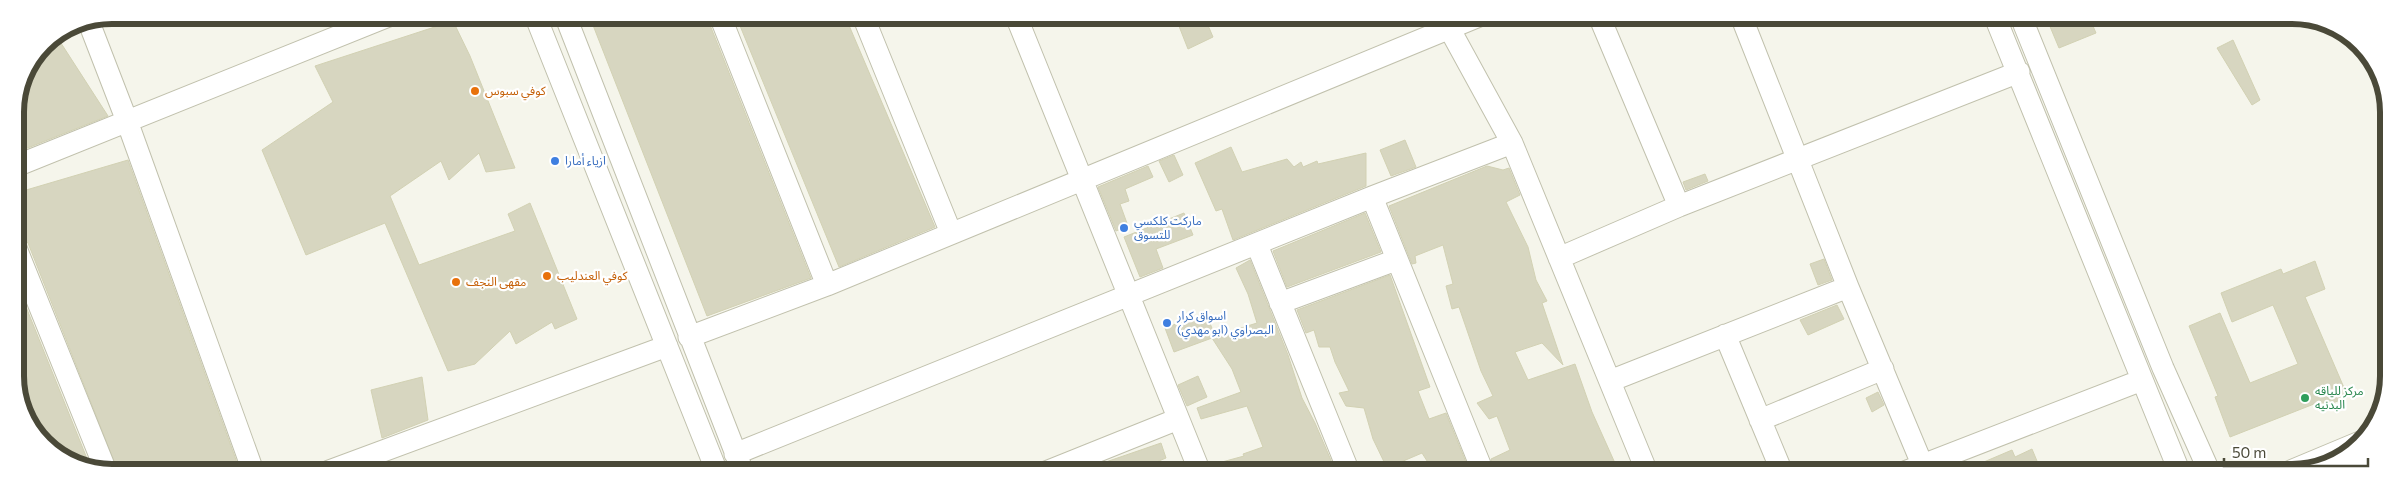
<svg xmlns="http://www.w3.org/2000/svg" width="2404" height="488" viewBox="0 0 2404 488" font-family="Commissioner,'Noto Sans Arabic',sans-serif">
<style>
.building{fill:#d7d6c0;stroke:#d2d1b3}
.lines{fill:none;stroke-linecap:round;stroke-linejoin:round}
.minor-casing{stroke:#c1c1ad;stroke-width:23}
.minor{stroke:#fff;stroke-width:21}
.food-dot{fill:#e8710a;stroke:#fff;stroke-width:2}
.shop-dot{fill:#3f7fe0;stroke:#fff;stroke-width:2}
.leisure-dot{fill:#2e9e5b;stroke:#fff;stroke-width:2}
.labels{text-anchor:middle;stroke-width:4.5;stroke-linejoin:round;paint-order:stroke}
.food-label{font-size:12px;fill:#c56008;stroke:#fff;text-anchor:start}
.shop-label{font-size:12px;fill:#366cbe;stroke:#fff;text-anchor:start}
.leisure-label{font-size:12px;fill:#27864d;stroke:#fff;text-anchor:start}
.rim{fill:none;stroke:#4a4938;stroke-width:6}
</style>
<rect width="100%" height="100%" fill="#f5f5eb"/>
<!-- building -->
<path class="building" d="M589 15H706L811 278 707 316Z
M736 16H845L935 227 839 267Z
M1175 16H1204L1213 37 1188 49Z
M2046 17H2089L2096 33 2059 48Z
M453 21 470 56 515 168 486 172 479 153 449 180 441 161 390 196 419 265 515 231 508 214 530 203 577 319 555 329 552 322 516 344 510 331 475 364 448 371 385 223 306 255 262 150 333 102 315 66Z
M59 40 108 116 15 153V106L22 75 41 47Z
M2233 40 2260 100 2252 105 2217 48Z
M1405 140 1416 167 1391 176 1380 150Z
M1231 147 1242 172 1287 159 1294 167 1301 162 1303 167 1317 161 1318 164 1366 153V186L1233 240 1222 209 1216 211 1195 163Z
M1174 155 1183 175 1169 182 1159 161Z
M128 160 240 471H118L28 243 23 238 16 236V193Z
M1148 166 1153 177 1125 189 1129 201 1120 204 1128 226 1116 231 1098 187Z
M1487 166 1503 170 1509 168 1520 195 1506 202 1528 247 1536 280 1547 301 1542 303 1563 365 1542 343 1515 352 1528 380 1575 364 1592 412 1619 472H1495L1491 459 1510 450 1497 416 1489 419 1477 403 1493 396 1481 371 1459 307 1452 309 1446 286 1453 284 1443 245 1415 256 1416 263 1412 264 1389 206Z
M1705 174 1708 181 1686 190 1683 182Z
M1184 213 1193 235 1156 249 1163 268 1140 277 1124 237Z
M1365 213 1381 252 1287 287 1273 251Z
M1824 259 1832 280 1818 285 1810 264Z
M1250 260 1288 355 1302 398 1315 423 1336 472H1212L1211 465 1244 456 1243 454 1263 447 1247 406 1201 419 1197 408 1241 392 1232 369 1212 338 1174 352 1165 328 1206 313 1215 336 1257 323 1248 294 1236 268Z
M2315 261 2325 289 2305 297 2348 397 2317 409 2314 404 2230 437 2215 397 2218 396 2189 326 2220 313 2250 383 2298 364 2273 305 2232 322 2221 293 2281 269 2283 274Z
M1390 275 1430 387 1418 391 1429 419 1446 413 1470 472H1434L1422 453 1387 468 1373 439 1364 408 1346 406 1339 393 1349 391 1335 362 1330 347H1319L1314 330 1306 333 1297 310Z
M16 282 92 471 44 445 17 395Z
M1837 305 1844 319 1808 335 1800 320Z
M1198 376 1207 397 1187 406 1178 385Z
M422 377 428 420 382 438 371 390Z
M1878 392 1884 405 1872 412 1866 398Z
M1161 443 1166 458 1154 463 1157 472H1084L1100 464Z
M2032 449 2042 473H1958L2012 450 2015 457Z"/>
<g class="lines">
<defs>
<path id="minor" d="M535 15 717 472
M565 15 743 472
M720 16 827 285
M863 16 951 233
M1016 16 1200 472
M1599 16 1679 206
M1741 16 1848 287 1922 464
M1443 17 1512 143 1647 472
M1995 17 2180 473
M2021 17 2163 368 2210 473
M88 20 127 121 253 471
M16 166 391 15
M1372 197 1483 472
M1257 245 1349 472
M16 248 106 471
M1559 258 1679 206 2019 72
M1280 303 1396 260
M1725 335 1782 472
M689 337 827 285 1479 16
M1610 381 1848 287
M1760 420 1883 369
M735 454 1372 197 1512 143
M329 471 667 346
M1046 472 1178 419
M1902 473 2142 380
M2286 473 2360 442"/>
</defs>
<!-- minor casing -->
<use href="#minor" class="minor-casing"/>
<!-- minor -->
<use href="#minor" class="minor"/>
</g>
<!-- markers -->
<g class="food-dot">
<circle cx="475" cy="91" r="5"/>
<circle cx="547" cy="276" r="5"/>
<circle cx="456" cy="282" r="5"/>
</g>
<g class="shop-dot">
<circle cx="555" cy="161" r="5"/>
<circle cx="1124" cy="228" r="5"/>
<circle cx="1167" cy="323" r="5"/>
</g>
<circle class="leisure-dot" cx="2305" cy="398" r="5"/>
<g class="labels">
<!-- food labels -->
<g class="food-label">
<text x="485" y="95">كوفي سبوس</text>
<text x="557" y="280">كوفي العندليب</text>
<text x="466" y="286">مقهى النجف</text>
</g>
<!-- shop labels -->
<g class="shop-label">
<text x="565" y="165">ازياء أمارا</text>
<text x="1134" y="225">ماركت كلكسي<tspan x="1134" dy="14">للتسوق</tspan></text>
<text x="1177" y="320">اسواق كرار<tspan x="1177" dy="14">البصراوي (ابو مهدي)</tspan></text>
</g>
<!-- leisure labels -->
<g class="leisure-label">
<text x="2315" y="395">مركز للياقه<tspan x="2315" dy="14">البدنيه</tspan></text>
</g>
</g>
<!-- crop -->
<path d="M0 0H2404V488H0ZM112 24H2292A88 88 0 0 1 2380 112V376A88 88 0 0 1 2292 464H112A88 88 0 0 1 24 376V112A88 88 0 0 1 112 24Z" fill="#fff" fill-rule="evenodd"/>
<path class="rim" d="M112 24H2292A88 88 0 0 1 2380 112V376A88 88 0 0 1 2292 464H112A88 88 0 0 1 24 376V112A88 88 0 0 1 112 24Z"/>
<!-- scale -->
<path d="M2224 458v8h144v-8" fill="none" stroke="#4a4938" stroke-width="2.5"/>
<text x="2232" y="458" font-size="15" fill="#4a4938" stroke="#ffffff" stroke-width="4" paint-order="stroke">50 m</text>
</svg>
